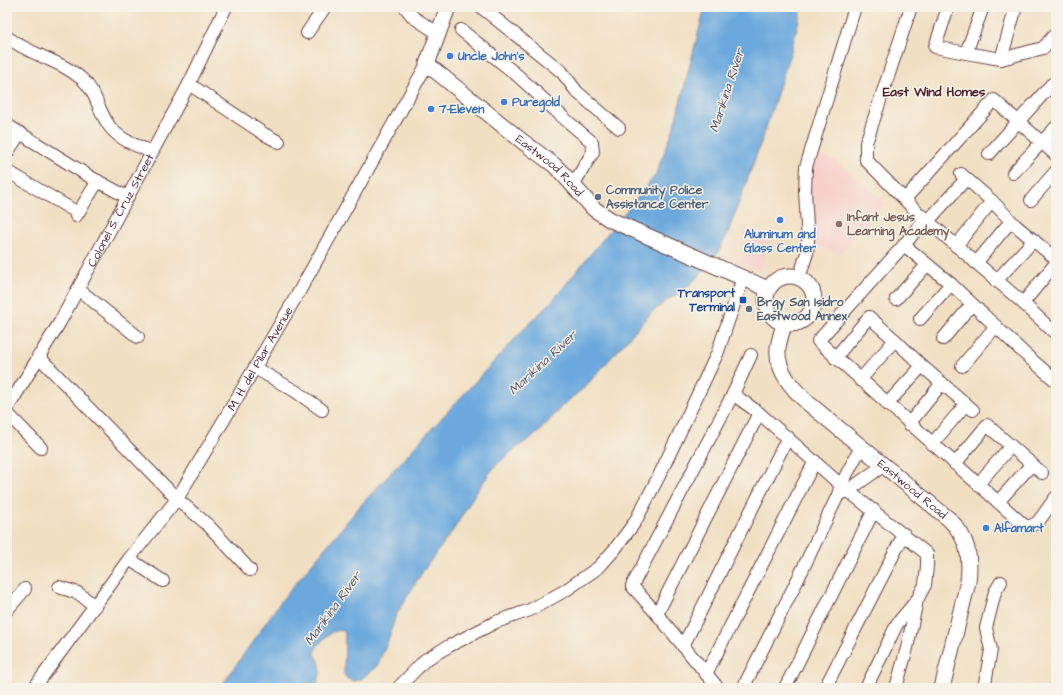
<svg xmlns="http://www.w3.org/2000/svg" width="1063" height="695" viewBox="0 0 1063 695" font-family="'Architects Daughter',sans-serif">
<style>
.built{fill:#f7d0cb}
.water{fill:#6ba8dd;stroke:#5a6484}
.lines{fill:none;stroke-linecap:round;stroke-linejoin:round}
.minor-casing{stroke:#633c42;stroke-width:14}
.major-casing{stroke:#633c42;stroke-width:17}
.minor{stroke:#fff;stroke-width:12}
.major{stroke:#fff;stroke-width:15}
.shop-dot{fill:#3f7fe0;stroke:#f7f3e8;stroke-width:1.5}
.service-dot{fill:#5c6f8a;stroke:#f7f3e8;stroke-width:1.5}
.education-dot{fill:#8d6e63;stroke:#f7f3e8;stroke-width:1.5}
.transit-dot{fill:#1a4fb4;stroke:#f7f3e8;stroke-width:1.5}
.labels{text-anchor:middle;stroke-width:3;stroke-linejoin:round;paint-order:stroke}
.shop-label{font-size:12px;font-weight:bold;fill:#366cbe;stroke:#f7f3e8;text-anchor:start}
.street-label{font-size:12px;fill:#4a1f2b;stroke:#f7f3e8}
.service-label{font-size:12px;font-weight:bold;fill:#4e5e75;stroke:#f7f3e8;text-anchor:start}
.education-label{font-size:12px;font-weight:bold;fill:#785e54;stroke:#f7f3e8;text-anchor:start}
.transit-label{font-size:12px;font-weight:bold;fill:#164399;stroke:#f7f3e8;text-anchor:end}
.water-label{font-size:13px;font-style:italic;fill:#564f69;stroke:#f7f3e8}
.neighbourhood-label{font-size:13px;font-weight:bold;fill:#4a1f2b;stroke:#f7f3e8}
</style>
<rect width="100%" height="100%" fill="#f7f3e8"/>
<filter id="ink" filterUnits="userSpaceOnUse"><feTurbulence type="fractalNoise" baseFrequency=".025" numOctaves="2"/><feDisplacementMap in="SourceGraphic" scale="8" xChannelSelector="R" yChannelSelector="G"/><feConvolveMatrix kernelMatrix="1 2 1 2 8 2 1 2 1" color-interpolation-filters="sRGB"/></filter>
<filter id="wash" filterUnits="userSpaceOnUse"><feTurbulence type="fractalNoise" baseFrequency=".012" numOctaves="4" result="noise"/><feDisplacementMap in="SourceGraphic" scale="16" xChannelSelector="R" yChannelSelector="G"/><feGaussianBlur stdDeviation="0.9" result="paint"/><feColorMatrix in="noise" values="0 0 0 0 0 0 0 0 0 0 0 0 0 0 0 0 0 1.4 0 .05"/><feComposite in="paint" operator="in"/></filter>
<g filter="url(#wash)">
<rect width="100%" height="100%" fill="#f1dfc2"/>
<!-- built -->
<path class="built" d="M812 155 836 160 885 203 840 254 815 244 809 204Z
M751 232 771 238 760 271 740 264Z"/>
<!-- water -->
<path class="water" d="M705 7H802L791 51 763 137 727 235 718 252 703 272 684 290 668 300 651 313 585 387 562 406 538 433 512 451 495 466 476 492 454 529 423 571 396 615 388 641 377 666 360 680 354 681 348 679 344 674 345 632C332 626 324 639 316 648L315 655C324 665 321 677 314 688H220L281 601 361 505 525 328 552 301 655 176 673 130Z"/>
</g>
<g filter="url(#ink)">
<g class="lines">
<defs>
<g id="minor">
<path d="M405 7 413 17 439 34"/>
<path d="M481 7 562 72 577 92 619 128"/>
<path d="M911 7 866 143V160L916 211 1023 303 1056 334"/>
<path d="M948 7 935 47 966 53 1001 59 1043 48 1056 33"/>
<path d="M461 30 517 75 566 120 592 142 593 152 573 185"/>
<path d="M307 33 325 7"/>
<path d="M7 37C30 55 60 60 82 79 97 92 98 112 110 127 120 140 137 146 152 152"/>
<path d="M966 53 983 7"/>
<path d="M1001 59 1016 7"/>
<path d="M189 84 264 134 279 142"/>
<path d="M7 125 92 178 127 197"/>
<path d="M7 153 20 133"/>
<path d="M989 154 1052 84 1056 87"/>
<path d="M7 171 78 213"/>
<path d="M1013 173 1056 127"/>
<path d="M961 174 992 201 1015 225 1056 259"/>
<path d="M905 199 994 100 1056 155"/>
<path d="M1031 200 1056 171"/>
<path d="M76 216 98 181"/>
<path d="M925 219 904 245 818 341 1025 526H1031L1038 522 1056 497"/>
<path d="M928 221 966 179"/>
<path d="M904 245 951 284 1025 354 1056 381"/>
<path d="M956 246 992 201"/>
<path d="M976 263 1011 221"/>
<path d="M799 278 807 253 808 242 805 191 806 167 855 7"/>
<path d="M996 281 1034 240"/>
<path d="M78 289 138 337"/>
<path d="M896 299 927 265"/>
<path d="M1023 303 1056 263"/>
<path d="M920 319 951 284"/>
<path d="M943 339 972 304"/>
<path d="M751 355 733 394 759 413 841 485 927 554V566L925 585 917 600 907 648 896 688"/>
<path d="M38 356 177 499 208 525 250 570"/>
<path d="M835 358 869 317 895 340 922 366 973 410"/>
<path d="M962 366 996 326"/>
<path d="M255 368 295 391 322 410"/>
<path d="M860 380 895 340"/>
<path d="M887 404 922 366"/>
<path id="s1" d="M7 409 60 322 189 84 226 7"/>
<path d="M7 413 41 448"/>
<path d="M909 424 942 383"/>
<path d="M932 444 966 404"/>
<path d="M955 464 987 425 1042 473"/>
<path d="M978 484 1011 446"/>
<path d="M843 493 849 490 884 465"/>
<path d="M998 502 1032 464"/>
<path d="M129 559 163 581"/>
<path d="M59 587 78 593 95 606"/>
<path d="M7 610 25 589"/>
<path d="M657 614 759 413"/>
<path d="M683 646 788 437"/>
<path d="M706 674 815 461"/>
<path id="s2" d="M34 688 129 559 177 499 237 398 300 290 427 64"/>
<path d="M398 688 425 660 449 646 496 622 530 610 566 590 599 567 615 549 635 522 659 476 717 354 743 278"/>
<path d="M718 688 657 614 632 586 733 394"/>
<path d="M743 688 798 579 838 495 841 485 861 447"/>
<path d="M785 688 874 510"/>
<path d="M825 688 904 534"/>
<path d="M866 688 897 624 916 601"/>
<path d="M984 688 991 650 986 628 995 592 1001 582"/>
</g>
<g id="major">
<path id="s3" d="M448 7 427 64 522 141 554 165 563 174 594 209 611 220 768 289"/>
<circle cx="790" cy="300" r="24"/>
<path id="s4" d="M784 324C782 332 779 340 778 348 776 371 793 389 808 403L950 520C968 538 971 557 968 582L942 688"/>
</g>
</defs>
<!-- minor casing -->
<use href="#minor" class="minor-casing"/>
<!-- major casing -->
<use href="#major" class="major-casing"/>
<!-- minor -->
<use href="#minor" class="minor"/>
<!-- major -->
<use href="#major" class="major"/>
</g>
</g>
<!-- markers -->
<g class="shop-dot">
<circle cx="450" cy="56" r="4"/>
<circle cx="504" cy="102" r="4"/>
<circle cx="431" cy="109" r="4"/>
<circle cx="780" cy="220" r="4"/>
<circle cx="986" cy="528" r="4"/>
</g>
<g class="service-dot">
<circle cx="598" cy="197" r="4"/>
<circle cx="749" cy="309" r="4"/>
</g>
<circle class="education-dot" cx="839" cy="224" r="4"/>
<rect class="transit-dot" x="739" y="296" width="8" height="8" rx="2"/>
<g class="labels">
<!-- shop labels -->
<g class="shop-label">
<text x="458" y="60">Uncle John's</text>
<text x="512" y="106">Puregold</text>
<text x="439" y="113">7-Eleven</text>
<text x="780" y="238" text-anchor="middle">Aluminum and<tspan x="780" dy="14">Glass Center</tspan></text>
<text x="994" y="532">Alfamart</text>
</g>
<!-- street labels -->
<g class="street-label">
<text dy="4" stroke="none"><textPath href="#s3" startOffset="220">Eastwood Road</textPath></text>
<text dy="4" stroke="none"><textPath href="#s1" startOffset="229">Colonel S. Cruz Street</textPath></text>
<text dy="4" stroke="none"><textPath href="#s2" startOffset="400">M. H. del Pilar Avenue</textPath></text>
<text dy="4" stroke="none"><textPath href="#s4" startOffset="225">Eastwood Road</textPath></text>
</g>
<!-- service labels -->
<g class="service-label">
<text x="606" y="194">Community Police<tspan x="606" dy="14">Assistance Center</tspan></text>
<text x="757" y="306">Brgy San Isidro<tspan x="757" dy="14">Eastwood Annex</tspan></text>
</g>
<!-- education labels -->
<g class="education-label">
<text x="847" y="221">Infant Jesus<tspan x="847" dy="14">Learning Academy</tspan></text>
</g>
<!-- transit labels -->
<g class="transit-label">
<text x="735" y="297">Transport<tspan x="735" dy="14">Terminal</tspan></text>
</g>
<!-- water labels -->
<g class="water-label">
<text transform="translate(726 90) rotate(-72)" y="5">Marikina River</text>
<text transform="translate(542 362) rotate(-43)" y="5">Marikina River</text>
<text transform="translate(332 608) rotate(-54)" y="5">Marikina River</text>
</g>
<!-- neighbourhood labels -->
<g class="neighbourhood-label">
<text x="934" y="96">East Wind Homes</text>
</g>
</g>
<!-- margin -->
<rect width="1063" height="695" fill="none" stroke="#f7f3e8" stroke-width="24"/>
</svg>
